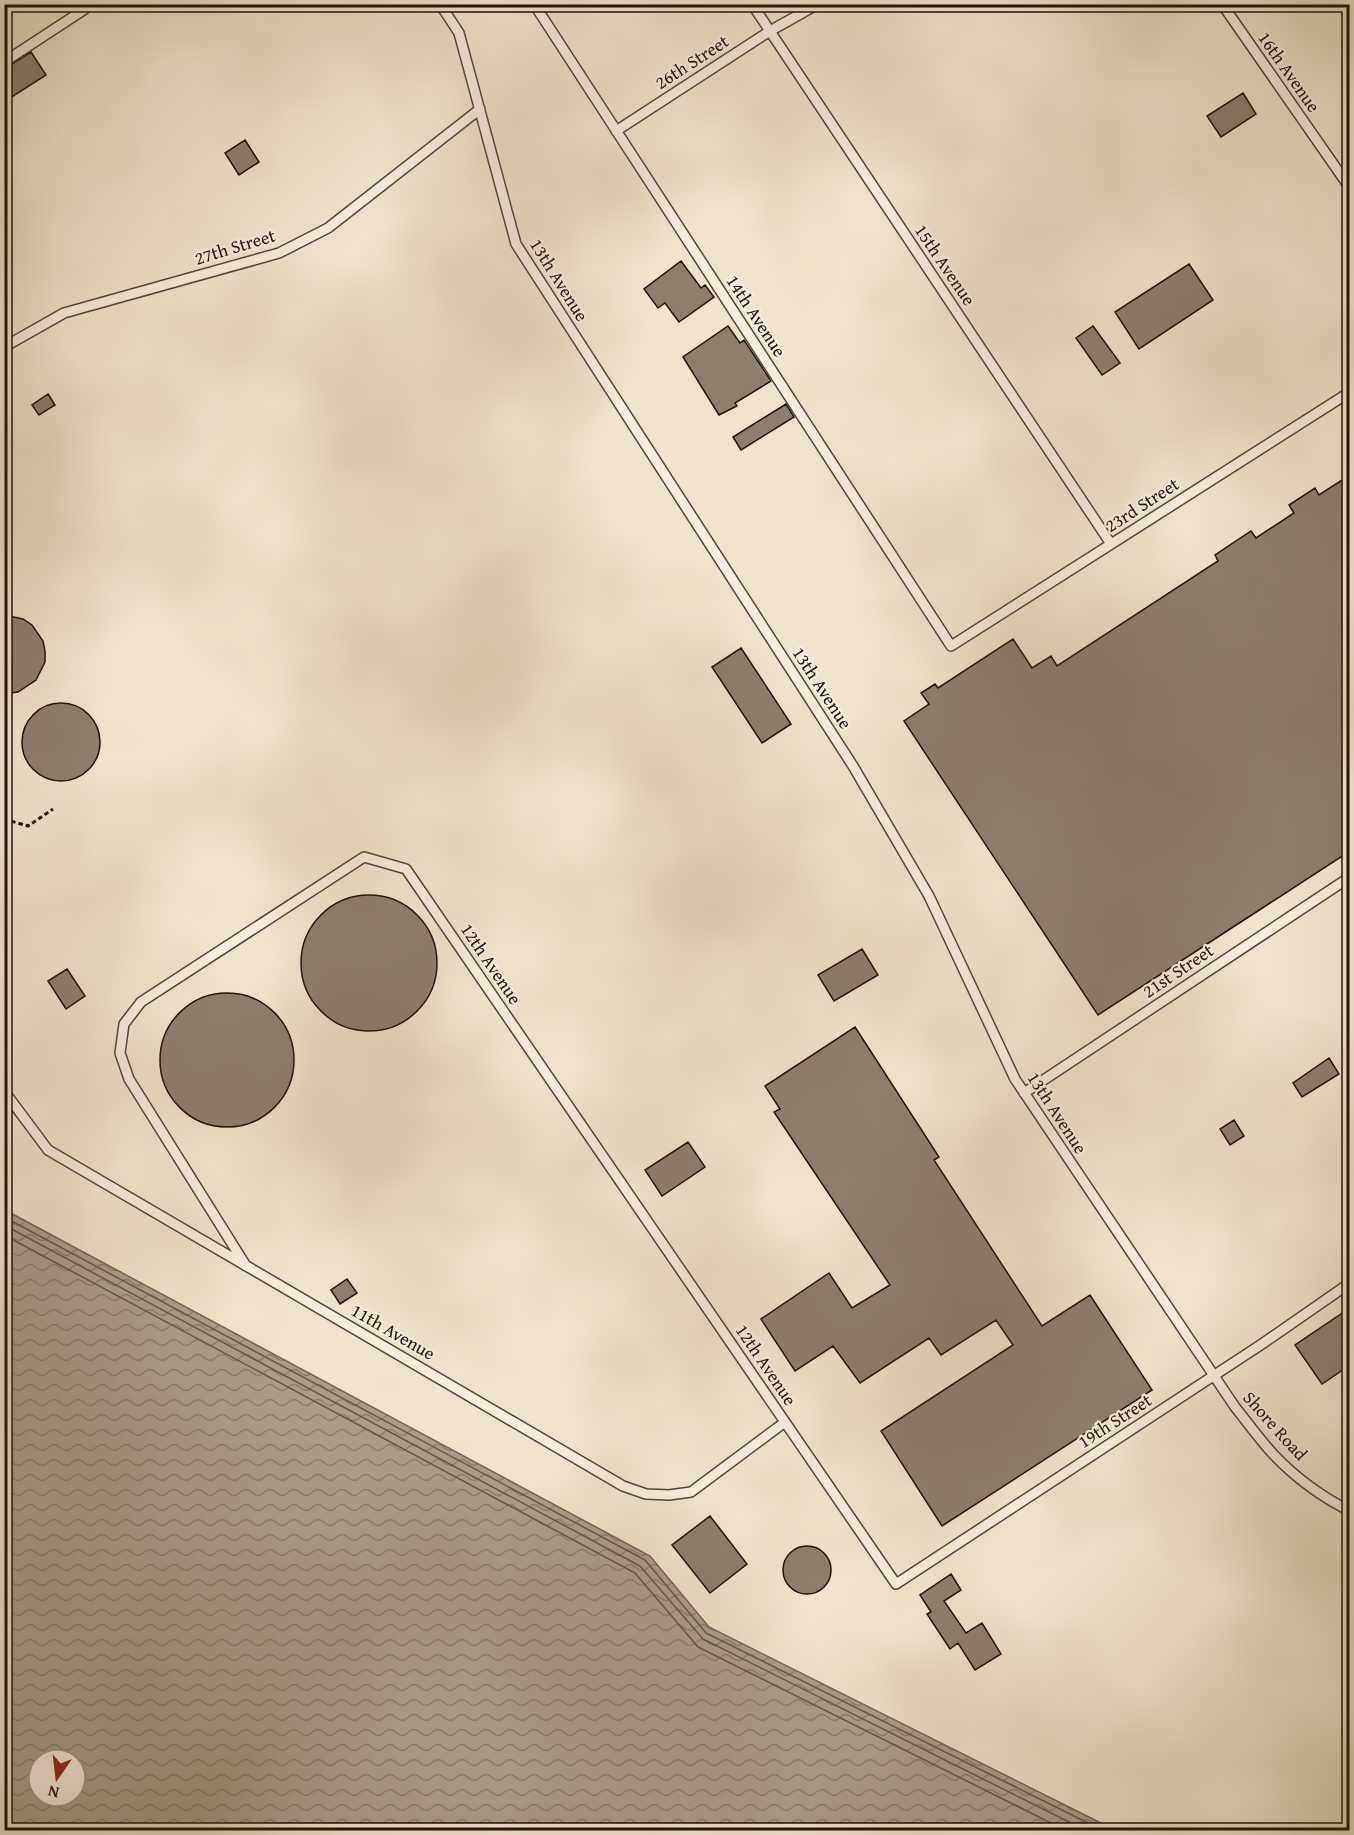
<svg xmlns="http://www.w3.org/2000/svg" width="1354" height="1835" viewBox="0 0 1354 1835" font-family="'Gentium Book Plus',serif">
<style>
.water{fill:url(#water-waves);stroke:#726557;stroke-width:1.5;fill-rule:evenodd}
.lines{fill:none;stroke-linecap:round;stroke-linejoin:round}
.shore{stroke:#64584a;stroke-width:1.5}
.building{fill:#8c7f6e;stroke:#20120b;stroke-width:1.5}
.service-casing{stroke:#54463b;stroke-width:12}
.path{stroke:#20120b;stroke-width:3;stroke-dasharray:4.5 3;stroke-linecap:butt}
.service{stroke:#f5eddd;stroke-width:9}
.labels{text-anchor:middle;stroke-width:4.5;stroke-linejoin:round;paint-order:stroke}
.street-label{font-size:18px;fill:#20120b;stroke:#f5eddd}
</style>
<defs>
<pattern id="water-waves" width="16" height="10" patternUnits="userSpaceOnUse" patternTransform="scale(1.5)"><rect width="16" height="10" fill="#a99d89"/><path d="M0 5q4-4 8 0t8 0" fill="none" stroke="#897f6e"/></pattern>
</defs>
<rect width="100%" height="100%" fill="#efe4ca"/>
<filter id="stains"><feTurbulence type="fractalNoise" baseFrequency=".00333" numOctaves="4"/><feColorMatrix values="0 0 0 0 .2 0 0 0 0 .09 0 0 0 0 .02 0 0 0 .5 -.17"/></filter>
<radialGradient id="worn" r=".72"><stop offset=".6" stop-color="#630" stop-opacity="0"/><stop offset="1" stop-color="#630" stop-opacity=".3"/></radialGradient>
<!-- water -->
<path class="water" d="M5 1210 650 1556 709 1627 1115 1830H5ZM39 1760H75V1796H39Z"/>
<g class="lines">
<!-- shore -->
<path class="shore" d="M4 1217 645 1560 706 1633 1102 1830
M4 1225 640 1566 703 1639 1085 1830
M4 1235 635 1573 698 1647 1065 1830"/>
</g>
<!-- building -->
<path class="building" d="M31 52 46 75 4 102V69Z
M1243 93 1256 114 1221 137 1207 116Z
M245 140 259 162 239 175 225 153Z
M681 261 701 288 705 285 714 297 679 322 665 303 658 308 644 289Z
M1189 264 1213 300 1139 349 1115 312Z
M728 326 740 343 744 340 771 381 735 403 737 406 719 415 683 357Z
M1093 326 1120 363 1102 375 1076 338Z
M48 394 55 405 39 415 32 405Z
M786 404 794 417 741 450 733 437Z
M1350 475V851L1098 1015 904 721 929 704 921 693 935 684 938 688 1013 639 1032 668 1051 656 1057 666 1218 561 1215 555 1251 531 1256 538 1294 513 1289 505 1315 488 1319 495Z
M4 615 23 619 32 625 43 641 45 651V662L36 680 18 692 4 694Z
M741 648 791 724 762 743 712 667Z
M22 742a39 39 0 1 1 78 0a39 39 0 1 1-78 0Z
M301 963a68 68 0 1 1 136 0a68 68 0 1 1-136 0Z
M862 949 878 975 834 1001 818 975Z
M67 969 85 996 66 1009 48 981Z
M160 1060a67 67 0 1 1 134 0a67 67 0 1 1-134 0Z
M855 1027 939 1157 934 1160 1042 1326 1090 1295 1152 1390 942 1526 881 1431 1013 1345 996 1320 941 1355 929 1338 860 1383 833 1346 795 1371 761 1319 829 1273 852 1308 890 1285 774 1112 780 1109 765 1086Z
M1329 1058 1339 1074 1302 1097 1293 1083Z
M1234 1120 1244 1136 1230 1145 1220 1129Z
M688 1142 705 1167 662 1196 645 1170Z
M347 1279 357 1293 340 1304 331 1290Z
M1350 1308V1365L1322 1384 1295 1345Z
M710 1516 747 1564 710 1593 672 1545Z
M783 1570a24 24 0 1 1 48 0a24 24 0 1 1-48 0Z
M951 1574 961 1590 944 1601 966 1633 982 1623 1001 1654 975 1670 958 1643 950 1649 927 1614 931 1612 920 1595Z"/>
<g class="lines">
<defs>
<path id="service" d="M440 4 459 33 516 244 853 766 929 896 1015 1079 1235 1407C1248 1423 1260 1440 1274 1455 1295 1477 1322 1497 1350 1511
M534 4 951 646 1350 392
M752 4 1111 544
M1222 4 1350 188
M4 62 85 9 81 4
M616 131 770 31 818 4
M4 347 64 313 279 253 328 228 480 109
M4 1091 48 1150 623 1486 646 1494 669 1495 691 1492 785 1422
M1024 1093 1350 877
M246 1266 129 1079 120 1053 124 1024 141 1002 364 857 406 869 896 1584 1262 1344 1350 1283"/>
</defs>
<!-- service casing -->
<use href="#service" class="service-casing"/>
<!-- path -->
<path class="path" d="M4 819 28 826 53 809"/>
<!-- service -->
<use href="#service" class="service"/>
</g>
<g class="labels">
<!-- street labels -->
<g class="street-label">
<text transform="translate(692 62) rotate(-33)" y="6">26th Street</text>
<text transform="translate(1289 72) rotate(55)" y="6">16th Avenue</text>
<text transform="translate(235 247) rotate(-17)" y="6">27th Street</text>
<text transform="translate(945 265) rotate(56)" y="6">15th Avenue</text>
<text transform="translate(559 280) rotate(58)" y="6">13th Avenue</text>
<text transform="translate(756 316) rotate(57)" y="6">14th Avenue</text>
<text transform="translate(1142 505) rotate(-33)" y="6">23rd Street</text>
<text transform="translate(822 688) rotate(57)" y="6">13th Avenue</text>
<text transform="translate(491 964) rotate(56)" y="6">12th Avenue</text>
<text transform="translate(1178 971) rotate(-34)" y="6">21st Street</text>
<text transform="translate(1057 1113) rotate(57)" y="6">13th Avenue</text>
<text transform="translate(393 1332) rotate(30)" y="6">11th Avenue</text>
<text transform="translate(766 1365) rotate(56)" y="6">12th Avenue</text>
<text transform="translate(1115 1421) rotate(-33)" y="6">19th Street</text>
<text transform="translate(1275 1426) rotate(48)" y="6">Shore Road</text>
</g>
</g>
<!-- margin -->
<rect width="1354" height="1835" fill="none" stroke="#efe4ca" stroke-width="24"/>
<rect x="6" y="6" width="1342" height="1823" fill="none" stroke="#20120b" stroke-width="3"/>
<rect x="12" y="12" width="1330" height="1811" fill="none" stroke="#20120b" stroke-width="1.5"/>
<!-- north arrow -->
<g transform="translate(57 1778) rotate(194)"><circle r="28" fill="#f5eddd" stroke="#a09589" stroke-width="1.5"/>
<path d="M0-4.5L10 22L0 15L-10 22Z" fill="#8f2418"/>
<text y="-9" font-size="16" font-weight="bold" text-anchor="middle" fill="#20120b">N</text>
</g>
<rect width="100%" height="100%" filter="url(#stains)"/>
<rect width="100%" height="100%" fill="url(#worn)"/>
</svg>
